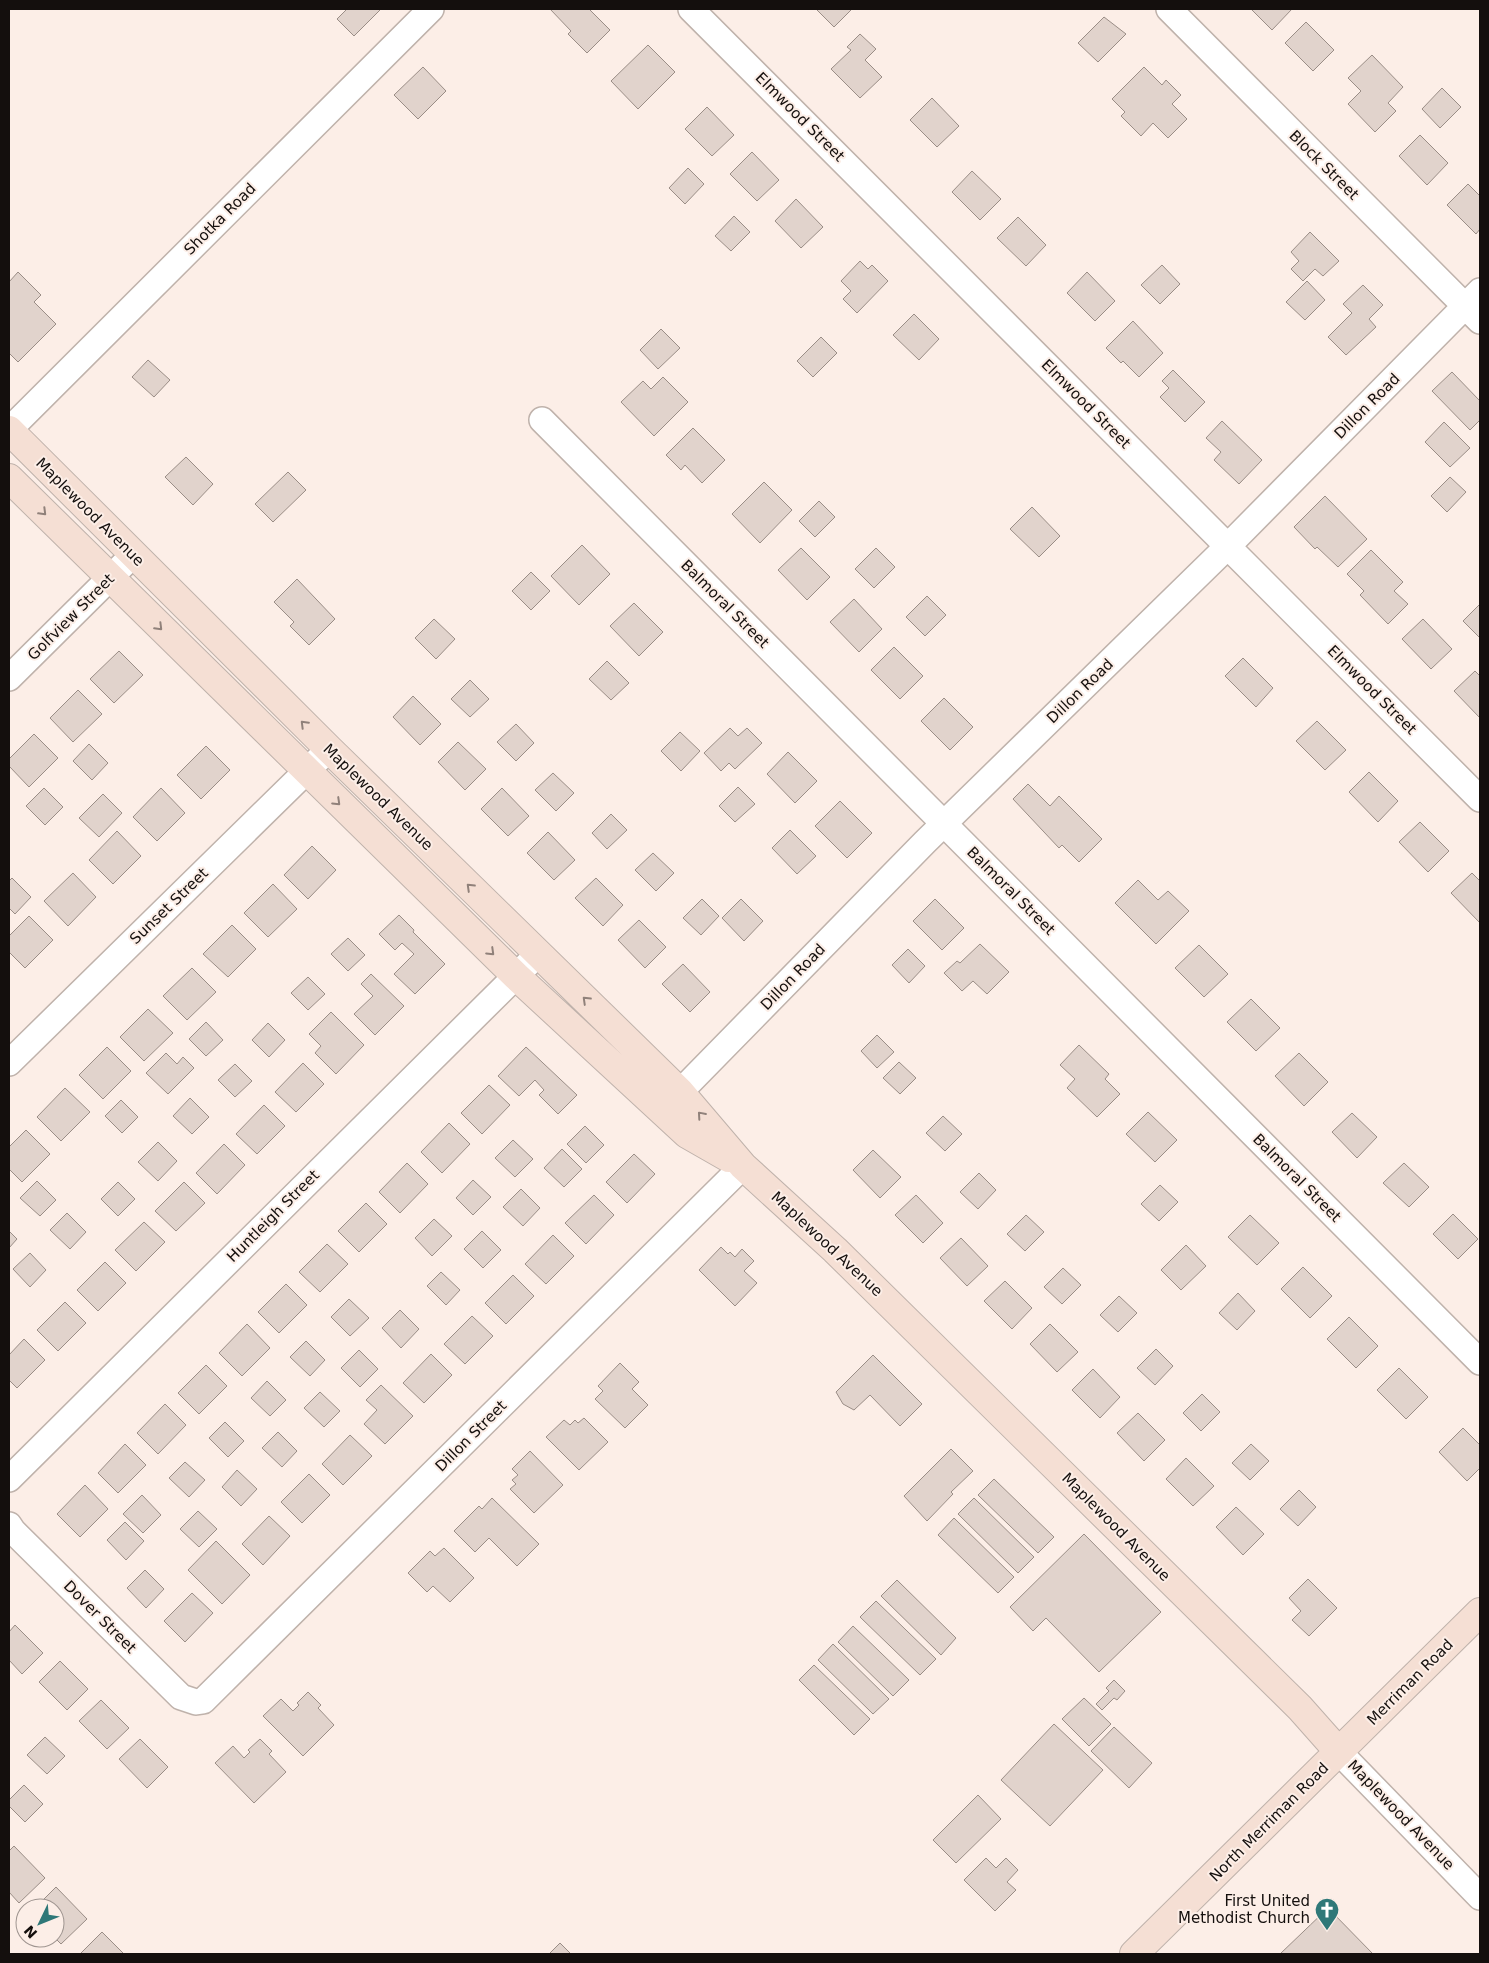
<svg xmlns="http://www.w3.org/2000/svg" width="1489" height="1963" viewBox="0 0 1489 1963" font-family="'DejaVu Sans',sans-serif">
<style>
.building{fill:#e1d3cc;stroke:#9a8d86}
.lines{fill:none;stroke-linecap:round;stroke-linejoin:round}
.street-casing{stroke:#bfb2ab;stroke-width:28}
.secondary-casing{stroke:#bfb2ab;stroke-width:30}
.street{stroke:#fff;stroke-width:25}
.secondary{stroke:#f5dfd4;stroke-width:28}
.oneway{stroke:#90817a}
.labels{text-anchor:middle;stroke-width:4;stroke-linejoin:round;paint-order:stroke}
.street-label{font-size:15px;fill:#140f0d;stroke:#fceee7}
.poi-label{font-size:15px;fill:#140f0d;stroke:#fceee7;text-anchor:end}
</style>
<rect width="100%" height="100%" fill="#fceee7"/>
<!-- building -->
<path class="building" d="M347 9H381L354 36 337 19Z
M550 9H589L610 30 587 53 568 34 571 31Z
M816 9H852L834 27Z
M1251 9H1292L1272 30Z
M1104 17 1126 34 1098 62 1078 43Z
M1306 22 1334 50 1313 71 1285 43Z
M860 34 876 49 865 60 882 77 860 98 831 69 851 50 847 47Z
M648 45 675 72 638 109 611 81Z
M1372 55 1403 87 1388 103 1396 111 1375 132 1348 104 1361 91 1348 78Z
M423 67 446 91 418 119 394 95Z
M1144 67 1162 85 1166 80 1181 95 1172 104 1187 119 1168 138 1153 123 1141 136 1121 116 1125 112 1112 99Z
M1442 88 1461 107 1440 128 1422 109Z
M932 98 959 126 937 147 910 120Z
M707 107 734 135 712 156 685 129Z
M1420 135 1448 163 1427 185 1399 156Z
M752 152 779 180 757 201 730 174Z
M688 168 704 184 685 204 669 188Z
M972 171 1001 199 980 220 952 192Z
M1468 184 1480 196V229L1476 234 1447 205Z
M796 199 823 227 801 248 775 221Z
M734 216 750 232 731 251 715 236Z
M1018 217 1046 245 1026 266 997 238Z
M1310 232 1339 261 1323 276 1315 269 1303 281 1291 269 1299 261 1291 252Z
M860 261 868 269 872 265 888 281 857 313 843 299 851 291 841 281Z
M1162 265 1180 284 1160 304 1141 285Z
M18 272 41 295 34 302 56 324 18 362 9 353V282Z
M1087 272 1115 301 1095 321 1067 293Z
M1307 281 1325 300 1305 320 1286 302Z
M1363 285 1383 305 1369 319 1376 327 1346 355 1328 337 1352 313 1343 304Z
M914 314 939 339 919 360 893 335Z
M1133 321 1163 353 1139 377 1123 361 1121 363 1106 348Z
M661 329 680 348 658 369 640 350Z
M821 337 837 353 813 377 797 361Z
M148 360 170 380 154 397 132 377Z
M1173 370 1205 402 1185 422 1160 397 1169 388 1162 381Z
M1452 372 1480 401V420L1470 430 1432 391Z
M663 377 688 402 654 436 621 402 643 381 651 389Z
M1222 421 1262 460 1239 484 1214 460 1221 452 1206 438Z
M1444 422 1470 448 1450 467 1425 442Z
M693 428 725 460 702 483 685 465 681 470 666 455Z
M186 457 213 484 193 505 165 477Z
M288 472 306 490 273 522 255 504Z
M1450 477 1466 492 1447 512 1431 496Z
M764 482 792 510 760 543 732 514Z
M1325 496 1367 539 1338 567 1317 547 1315 549 1294 527Z
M819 501 835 517 815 537 799 521Z
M1032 507 1060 536 1039 557 1010 529Z
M582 545 610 574 579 605 551 576Z
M801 548 830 577 807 600 778 570Z
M876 548 895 567 874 588 855 569Z
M1371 550 1403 582 1394 591 1408 604 1388 624 1360 595 1364 591 1347 574Z
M531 572 550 591 531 610 512 591Z
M297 579 335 619 309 645 290 626 294 622 274 602Z
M927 596 946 615 925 636 906 617Z
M854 599 882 629 859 652 830 622Z
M634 603 663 632 639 656 610 626Z
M1480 604V636L1479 637 1463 621Z
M434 619 455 639 436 659 415 638Z
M1423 619 1452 649 1431 669 1402 639Z
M894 647 923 676 900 699 871 670Z
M119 651 143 675 114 703 90 679Z
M1243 658 1273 688 1256 707 1225 676Z
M607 661 629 683 611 700 589 679Z
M1475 671 1480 676V718L1454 691Z
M470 680 489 699 470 717 451 699Z
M78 690 102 714 73 742 50 718Z
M413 696 441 724 420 745 393 717Z
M944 698 973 727 950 750 921 721Z
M1317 721 1346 750 1325 770 1296 741Z
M516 724 534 743 516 761 497 742Z
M730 728 738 736 747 728 762 743 735 769 729 763 721 771 704 753Z
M680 732 700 751 681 771 661 751Z
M34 734 58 758 29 787 9 766V759Z
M458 742 486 769 465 790 438 762Z
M89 744 108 763 92 780 73 761Z
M206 746 230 770 201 799 177 775Z
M788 752 817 781 795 803 767 774Z
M1369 772 1398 801 1378 822 1349 792Z
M553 773 574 793 556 811 535 790Z
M1028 784 1050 806 1059 796 1102 839 1079 862 1062 845 1059 848 1013 799Z
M738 787 755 804 735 822 719 806Z
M44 788 63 807 45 825 26 806Z
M161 788 185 813 157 841 133 817Z
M502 788 529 816 508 836 481 809Z
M103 794 122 813 99 837 79 818Z
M840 801 872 833 847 858 815 826Z
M611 814 627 830 607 849 592 833Z
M1420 822 1449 851 1428 872 1399 842Z
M790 830 816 856 797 874 772 848Z
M117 831 141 856 113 884 89 860Z
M548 832 575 860 554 880 527 853Z
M312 846 336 870 308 899 284 875Z
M653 853 674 873 656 891 635 870Z
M73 873 96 897 68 926 44 901Z
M1472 873 1480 881V923L1451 893Z
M12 878 31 897 15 914 9 908V881Z
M596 878 623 905 603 926 575 898Z
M1138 880 1158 900 1168 891 1189 911 1156 944 1115 903Z
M273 884 297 909 268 937 244 913Z
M702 899 719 916 701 935 683 918Z
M741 899 763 921 744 941 722 918Z
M935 899 964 928 942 950 913 921Z
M399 915 414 930 413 932 445 964 415 994 394 974 414 954 402 943 395 950 379 934Z
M29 916 53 940 25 968 9 952V936Z
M639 920 666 947 645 968 618 940Z
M232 925 256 949 228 977 203 954Z
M348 938 365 955 348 971 331 954Z
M980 944 1009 972 987 994 973 981 962 991 944 973 957 961 960 963Z
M1199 945 1228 974 1204 997 1175 968Z
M908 949 925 966 909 983 892 965Z
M683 964 710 992 690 1012 662 984Z
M192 968 216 992 187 1020 163 996Z
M371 974 404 1006 375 1035 354 1014 373 996 361 984Z
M308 977 325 994 308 1010 291 993Z
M1251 999 1280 1028 1256 1051 1227 1022Z
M148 1009 173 1033 144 1061 120 1037Z
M331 1012 364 1045 336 1074 315 1053 321 1046 309 1034Z
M206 1022 223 1040 206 1056 189 1039Z
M268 1023 285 1040 269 1057 252 1040Z
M877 1035 894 1052 877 1068 861 1051Z
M1079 1045 1109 1074 1105 1079 1120 1094 1097 1117 1067 1088 1075 1079 1060 1065Z
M107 1047 131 1071 103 1099 79 1075Z
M526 1047 577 1095 558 1114 539 1095 544 1090 535 1080 519 1096 498 1076Z
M166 1053 177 1064 183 1057 194 1068 168 1094 146 1073Z
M1299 1053 1328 1082 1304 1106 1275 1076Z
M899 1062 916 1078 900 1094 883 1078Z
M303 1063 324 1084 296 1112 275 1092Z
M235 1064 252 1081 235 1097 218 1080Z
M489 1085 510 1105 482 1134 461 1113Z
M65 1088 90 1112 61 1141 37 1117Z
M190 1098 209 1117 192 1134 173 1116Z
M121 1100 138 1117 122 1133 105 1116Z
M264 1105 285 1126 257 1154 236 1134Z
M1148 1112 1177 1140 1155 1162 1126 1134Z
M1352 1113 1377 1137 1357 1158 1332 1132Z
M943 1116 962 1134 945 1151 926 1133Z
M449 1123 470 1144 442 1173 421 1152Z
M585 1126 604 1145 586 1163 567 1144Z
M26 1130 50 1154 22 1182 9 1169V1147Z
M513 1140 533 1159 515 1177 495 1158Z
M158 1142 177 1161 158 1181 138 1162Z
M224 1144 245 1165 217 1194 196 1173Z
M562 1149 582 1169 564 1187 544 1168Z
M873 1150 901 1177 880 1198 853 1170Z
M634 1154 655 1174 627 1203 606 1182Z
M407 1163 428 1184 400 1213 379 1192Z
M1404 1163 1429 1187 1409 1207 1383 1183Z
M979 1173 996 1190 978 1209 960 1192Z
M473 1180 491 1197 473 1215 456 1198Z
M37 1181 56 1200 40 1216 20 1198Z
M118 1182 135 1199 118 1216 101 1199Z
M184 1182 205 1203 176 1231 155 1211Z
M1160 1185 1178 1202 1159 1221 1141 1204Z
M521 1189 540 1208 523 1226 503 1207Z
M594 1195 614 1215 586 1244 565 1223Z
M916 1195 943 1223 923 1243 895 1215Z
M366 1203 387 1224 359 1252 338 1231Z
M67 1213 86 1232 70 1249 50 1230Z
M1453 1214 1478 1239 1458 1259 1433 1234Z
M1026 1215 1044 1232 1025 1251 1007 1234Z
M1250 1215 1279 1243 1257 1265 1228 1237Z
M434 1219 452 1236 432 1256 415 1238Z
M144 1222 165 1242 136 1271 115 1250Z
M9 1231 17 1239 9 1248Z
M482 1231 501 1250 483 1268 464 1249Z
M553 1235 574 1256 546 1284 525 1264Z
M961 1238 988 1266 967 1286 940 1258Z
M327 1244 348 1264 320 1292 299 1272Z
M1186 1245 1206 1266 1181 1290 1161 1270Z
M721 1247 728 1254 730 1252 735 1257 742 1249 754 1261 744 1271 757 1283 735 1306 699 1270Z
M30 1253 46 1270 30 1287 13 1269Z
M105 1262 126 1283 98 1311 77 1290Z
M1303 1267 1332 1296 1310 1318 1281 1289Z
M1063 1268 1081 1285 1062 1304 1044 1287Z
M441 1272 460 1290 446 1305 427 1286Z
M513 1275 534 1296 506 1324 485 1303Z
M1005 1281 1032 1308 1012 1329 984 1301Z
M286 1284 307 1305 279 1333 258 1312Z
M1238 1293 1255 1311 1237 1330 1219 1313Z
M1119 1296 1137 1313 1118 1332 1100 1315Z
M349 1299 369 1318 350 1336 331 1317Z
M65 1302 86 1323 58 1351 37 1330Z
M400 1310 419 1329 401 1348 382 1328Z
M472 1316 493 1336 465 1364 444 1344Z
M1349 1317 1378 1346 1356 1368 1327 1339Z
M247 1324 270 1348 242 1376 219 1353Z
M1050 1324 1078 1352 1057 1372 1030 1344Z
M24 1339 45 1360 17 1388 9 1380V1355Z
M306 1341 325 1360 310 1376 290 1357Z
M1156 1349 1173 1366 1155 1385 1137 1368Z
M359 1350 378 1369 360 1387 341 1368Z
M431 1354 452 1375 424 1403 403 1383Z
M873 1355 922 1404 900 1426 870 1395 854 1410 843 1404 836 1392Z
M620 1363 639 1382 632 1389 648 1405 625 1428 595 1399 603 1391 598 1386Z
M206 1365 227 1386 199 1414 178 1393Z
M1399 1368 1428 1397 1406 1419 1377 1390Z
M1093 1369 1120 1397 1100 1418 1072 1390Z
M267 1381 286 1400 270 1416 251 1398Z
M381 1385 413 1416 385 1444 364 1424 377 1410 366 1400Z
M320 1392 340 1411 324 1427 304 1408Z
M1202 1394 1220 1412 1201 1431 1183 1413Z
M165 1404 186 1425 158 1454 137 1433Z
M1138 1413 1165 1440 1144 1461 1117 1433Z
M584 1418 608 1442 579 1470 546 1437 564 1420 570 1425 575 1420 578 1423Z
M225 1422 244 1441 228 1457 209 1438Z
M1463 1428 1480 1445V1468L1467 1481 1439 1452Z
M278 1432 297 1451 282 1467 262 1448Z
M350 1435 372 1456 343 1485 322 1464Z
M125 1444 146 1465 118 1493 98 1473Z
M1251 1444 1269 1461 1250 1480 1232 1463Z
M951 1449 973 1471 951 1492 953 1494 927 1521 904 1496Z
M530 1451 563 1485 534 1513 510 1489 516 1484 512 1480 518 1475 512 1469Z
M1186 1458 1214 1486 1193 1506 1166 1479Z
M185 1462 205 1480 189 1497 169 1478Z
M237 1470 257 1489 241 1506 222 1487Z
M309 1474 330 1495 302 1523 281 1502Z
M994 1479 1054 1537 1038 1553 978 1495Z
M85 1485 108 1509 80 1537 57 1514Z
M1299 1490 1316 1507 1298 1526 1280 1509Z
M142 1495 161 1515 143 1533 123 1514Z
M492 1498 539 1544 517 1566 489 1538 475 1552 454 1531 479 1506 482 1509Z
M974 1498 1034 1557 1018 1573 958 1514Z
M1236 1507 1264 1534 1243 1555 1216 1527Z
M198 1511 217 1529 199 1547 180 1529Z
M269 1516 290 1536 263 1565 242 1544Z
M954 1518 1014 1577 998 1593 938 1535Z
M125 1522 144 1541 126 1560 107 1540Z
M1084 1534 1161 1612 1099 1672 1046 1618 1033 1631 1010 1607Z
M216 1541 250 1575 222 1604 188 1570Z
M444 1548 474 1578 450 1602 433 1586 427 1592 408 1573 430 1551 435 1556Z
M145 1570 164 1589 146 1608 127 1588Z
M1308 1579 1337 1608 1309 1636 1292 1620 1301 1611 1289 1598Z
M897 1580 956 1638 941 1655 881 1596Z
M192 1593 213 1613 185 1642 164 1621Z
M876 1601 936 1659 920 1675 860 1617Z
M15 1625 43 1653 22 1674 9 1660V1632Z
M853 1626 909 1680 893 1696 838 1642Z
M833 1644 889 1699 873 1714 818 1660Z
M60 1661 88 1689 67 1710 39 1682Z
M814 1665 870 1719 854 1735 799 1680Z
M1114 1680 1125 1691 1117 1700 1114 1698 1102 1710 1096 1704 1109 1691 1106 1688Z
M308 1692 321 1705 318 1708 334 1725 303 1756 263 1716 281 1699 293 1711 299 1705 297 1703Z
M1084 1698 1111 1724 1089 1746 1062 1719Z
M101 1700 129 1728 107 1749 79 1721Z
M1054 1724 1103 1770 1050 1826 1001 1780Z
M1114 1727 1152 1763 1129 1788 1091 1751Z
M45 1737 65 1756 47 1774 27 1755Z
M140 1739 168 1767 147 1788 119 1759Z
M260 1739 272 1751 269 1754 286 1772 254 1803 215 1763 233 1746 244 1758 250 1752 248 1750Z
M24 1785 43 1804 25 1822 9 1806V1800Z
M978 1795 1001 1819 956 1863 933 1840Z
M14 1846 45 1878 19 1903 9 1892V1851Z
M986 1858 996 1868 1006 1858 1018 1870 1007 1882 1016 1890 995 1911 964 1880Z
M56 1887 87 1919 61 1944 55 1938V1908H35Z
M1328 1908 1373 1954H1280Z
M102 1932 124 1954H80Z
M560 1943 571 1954H549Z"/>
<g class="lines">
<defs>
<path id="street" d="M691 9 1480 799
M1169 9 1480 321
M542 420 1480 1362
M9 430 431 9
M9 678 133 555
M9 1063 329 749
M680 1092 925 842 1228 546 1480 291
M9 1479 538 954
M9 1525 13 1531 181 1697 196 1702 203 1701 743 1166
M1339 1752 1480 1897"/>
<path id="secondary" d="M9 430 329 749 680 1092 743 1166 835 1250 1300 1708 1339 1752
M9 478 516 976 687 1134 729 1158
M1134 1954 1480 1612"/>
</defs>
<!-- street casing -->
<use href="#street" class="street-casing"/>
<!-- secondary casing -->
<use href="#secondary" class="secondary-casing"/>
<!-- street -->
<use href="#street" class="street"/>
<!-- secondary -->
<use href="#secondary" class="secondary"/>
</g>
<!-- one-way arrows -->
<defs><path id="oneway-chevron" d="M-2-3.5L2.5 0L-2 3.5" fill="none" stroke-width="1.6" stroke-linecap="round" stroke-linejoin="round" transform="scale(1.25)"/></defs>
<g class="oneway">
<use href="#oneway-chevron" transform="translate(43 512) rotate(45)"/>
<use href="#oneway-chevron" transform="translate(159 627) rotate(45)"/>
<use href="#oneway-chevron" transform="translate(304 724) rotate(-135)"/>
<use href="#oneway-chevron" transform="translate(337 802) rotate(44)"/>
<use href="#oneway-chevron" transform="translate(470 887) rotate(-136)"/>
<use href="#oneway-chevron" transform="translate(491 952) rotate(44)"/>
<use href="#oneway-chevron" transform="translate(586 1000) rotate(-136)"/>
<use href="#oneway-chevron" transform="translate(701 1115) rotate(-131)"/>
</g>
<!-- icons -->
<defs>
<symbol id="church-pin" viewBox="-11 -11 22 30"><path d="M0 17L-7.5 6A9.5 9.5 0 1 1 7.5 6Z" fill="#2f7878" stroke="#fceee7"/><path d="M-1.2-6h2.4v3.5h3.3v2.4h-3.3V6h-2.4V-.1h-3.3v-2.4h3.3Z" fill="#fff"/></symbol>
</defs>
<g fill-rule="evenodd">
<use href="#church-pin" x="1313" y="1896" width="28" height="38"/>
</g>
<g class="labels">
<!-- street labels -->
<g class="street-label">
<text transform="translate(800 117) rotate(45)" y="5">Elmwood Street</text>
<text transform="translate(1324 165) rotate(45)" y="5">Block Street</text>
<text transform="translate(220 219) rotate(-45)" y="5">Shotka Road</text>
<text transform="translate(1086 404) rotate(45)" y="5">Elmwood Street</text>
<text transform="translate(1367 406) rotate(-45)" y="5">Dillon Road</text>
<text transform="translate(90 512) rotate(45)" y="5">Maplewood Avenue</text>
<text transform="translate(725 604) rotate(45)" y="5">Balmoral Street</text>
<text transform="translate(71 617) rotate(-45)" y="5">Golfview Street</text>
<text transform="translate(1372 690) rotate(45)" y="5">Elmwood Street</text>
<text transform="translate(1080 691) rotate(-44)" y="5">Dillon Road</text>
<text transform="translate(378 797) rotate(44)" y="5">Maplewood Avenue</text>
<text transform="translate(1011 891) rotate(45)" y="5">Balmoral Street</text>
<text transform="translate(169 906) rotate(-44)" y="5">Sunset Street</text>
<text transform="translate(793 977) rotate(-46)" y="5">Dillon Road</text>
<text transform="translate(1297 1178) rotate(45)" y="5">Balmoral Street</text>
<text transform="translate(273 1216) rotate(-45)" y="5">Huntleigh Street</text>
<text transform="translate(827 1244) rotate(43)" y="5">Maplewood Avenue</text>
<text transform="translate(471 1436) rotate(-45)" y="5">Dillon Street</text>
<text transform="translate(1116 1527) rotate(45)" y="5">Maplewood Avenue</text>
<text transform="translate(100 1617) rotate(45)" y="5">Dover Street</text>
<text transform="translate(1410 1682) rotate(-45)" y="5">Merriman Road</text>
<text transform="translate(1401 1815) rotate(46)" y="5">Maplewood Avenue</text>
<text transform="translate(1269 1822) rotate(-45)" y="5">North Merriman Road</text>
</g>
<!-- poi labels -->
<g class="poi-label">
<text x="1310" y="1906">First United<tspan x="1310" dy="17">Methodist Church</tspan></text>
</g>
</g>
<!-- border -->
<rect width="1489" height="1963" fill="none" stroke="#140f0d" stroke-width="20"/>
<!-- north arrow -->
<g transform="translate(40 1923) rotate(227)"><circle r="24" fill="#fceee7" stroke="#9f9590"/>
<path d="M0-4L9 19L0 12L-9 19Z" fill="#2f7878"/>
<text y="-8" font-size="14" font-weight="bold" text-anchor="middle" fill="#140f0d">N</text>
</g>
</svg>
